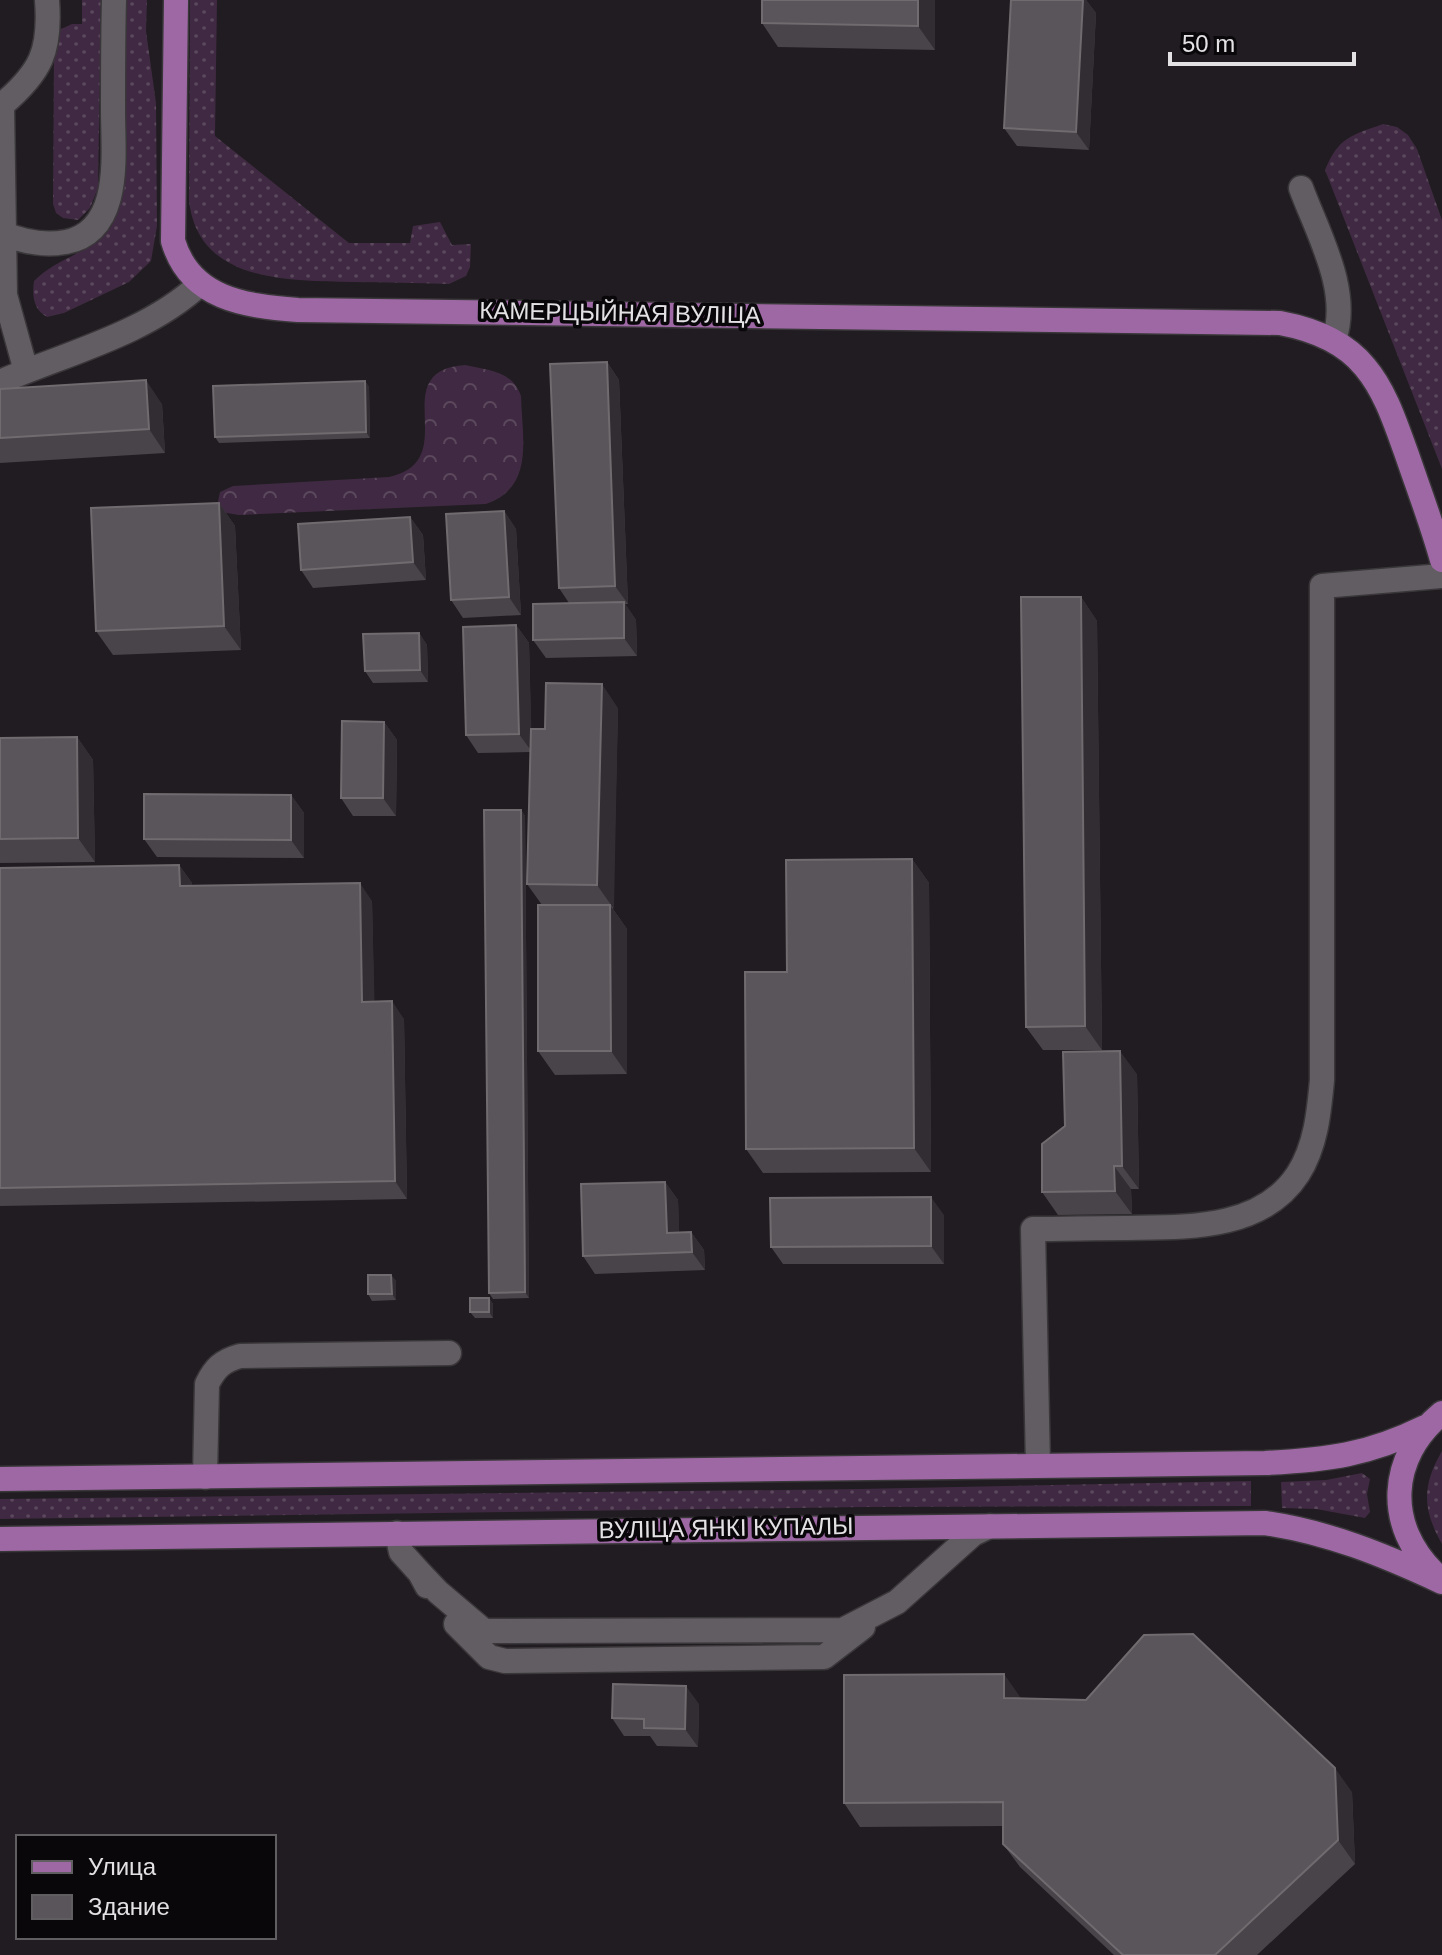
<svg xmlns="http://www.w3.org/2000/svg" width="1442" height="1955" viewBox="0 0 1442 1955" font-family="Helvetica,sans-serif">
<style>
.grass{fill:url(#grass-dots)}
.forest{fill:url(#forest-crowns)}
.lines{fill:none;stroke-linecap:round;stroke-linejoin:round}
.minor-casing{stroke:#3a373a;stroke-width:27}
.major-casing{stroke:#3a373a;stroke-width:27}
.minor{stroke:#625d63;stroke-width:24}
.major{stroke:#9e68a4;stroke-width:24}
.wall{fill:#494449}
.shaded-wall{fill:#312d32}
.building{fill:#59555a;stroke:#6f6b6f;stroke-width:2}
.labels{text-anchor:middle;stroke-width:7;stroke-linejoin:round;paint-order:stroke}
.street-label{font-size:24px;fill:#e4e1e5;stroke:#090709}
</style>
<defs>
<pattern id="grass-dots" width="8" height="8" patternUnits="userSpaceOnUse" patternTransform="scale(2)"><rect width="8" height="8" fill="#402942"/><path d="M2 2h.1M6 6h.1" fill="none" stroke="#5b485d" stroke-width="1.8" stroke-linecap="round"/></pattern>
<pattern id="forest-crowns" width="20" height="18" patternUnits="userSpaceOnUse" patternTransform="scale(2)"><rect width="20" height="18" fill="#402942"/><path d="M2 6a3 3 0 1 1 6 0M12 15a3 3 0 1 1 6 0" fill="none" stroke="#5b485d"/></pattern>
</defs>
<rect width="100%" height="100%" fill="#201c21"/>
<!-- grass -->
<path class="grass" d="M82 0H101L98 188 90 208 78 220 63 218 56 213 53 204 54 49 61 29 72 24H82Z
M123 0H147L146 31 156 103 157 226 151 261 129 282 64 313 47 317C33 309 32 295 34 281 56 258 91 253 110 228 129 204 123 40 123 0Z
M190 0H217L215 136 349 243H410L413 226 440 222 452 245 471 244 470 267 466 276 449 284C416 283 383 282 351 282 287 280 199 283 189 201Z
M1383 124 1397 127 1408 135 1417 149 1442 220V469L1325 170C1339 137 1350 136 1383 124Z
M1442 1451V1544C1422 1509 1422 1485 1442 1451Z
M1362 1473 1370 1479 1367 1494 1370 1512 1365 1518 1316 1509 1282 1508 1281 1482 1326 1480Z
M1251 1481V1506L861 1507 0 1519V1499L859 1489Z"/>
<!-- forest -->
<path class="forest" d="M465 365C488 370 513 371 521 396 522 438 535 487 486 504L239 515 221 512 217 506 220 492 233 486 389 477C465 460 383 371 465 365Z"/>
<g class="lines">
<defs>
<path id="minor" d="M1301 188C1318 234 1351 291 1334 340
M0 232C20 241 44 246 66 242 123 231 113 154 113 111 113 74 113 37 114 0
M26 371 5 295 2 105C41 72 51 51 47 0
M0 382C67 353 146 334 200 284
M1038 1465 1033 1229C1064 1229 1094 1228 1125 1228 1184 1227 1261 1231 1298 1174 1316 1146 1319 1112 1322 1080V586L1442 576
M205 1477 207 1384C215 1368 222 1361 240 1356L449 1353
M397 1533 401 1552 420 1573 427 1586
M420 1573 438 1592 484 1631 843 1630 897 1602 973 1534 990 1526
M456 1624 489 1657 505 1661 824 1657 863 1627"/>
<path id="major" d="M176 0 173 241C190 299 245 306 298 310L1280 323C1312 329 1344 341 1365 367 1386 392 1396 425 1407 455 1419 490 1432 524 1442 560
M0 1479 1265 1463C1327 1460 1368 1455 1425 1427
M0 1539 1265 1523C1328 1532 1384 1555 1442 1582
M1435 1574C1385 1526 1388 1457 1442 1413"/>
</defs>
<!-- minor casing -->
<use href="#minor" class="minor-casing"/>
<!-- major casing -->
<use href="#major" class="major-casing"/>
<!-- minor -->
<use href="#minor" class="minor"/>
<!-- major -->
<use href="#major" class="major"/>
</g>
<!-- wall -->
<path class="wall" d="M935 0V50L778 47 762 23Z
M1011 0H1086L1096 13 1089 150 1017 146 1004 128Z
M607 362 619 380 628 604H625L636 620 637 656 546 658 533 640 569 603 559 588Z
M365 381 369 387 370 438 219 443 215 437Z
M0 389 162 404 165 453 0 463Z
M219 503 235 526 241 650 113 655 96 631Z
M504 511 516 529 521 615 463 618 451 600Z
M410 517 423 535 426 580 313 588 301 570Z
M1081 597 1097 621 1102 1050H1043L1026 1027Z
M516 625 529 643 531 729H545L618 708 613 909 627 929V1074L555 1075 538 1051 542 905 527 884 530 752 478 753 466 735Z
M419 633 427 645 428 682 373 683 365 671Z
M384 722 397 740 396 816H353L341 798Z
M77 737 93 760 95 862 0 863V738Z
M291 795 304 813V858L157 857 144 839Z
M521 810 525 816 529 1298 493 1299 489 1293Z
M912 859 929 883 931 1172 763 1173 746 1149 787 972Z
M179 865 192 883V886L372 901 374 1001 404 1019 407 1199 0 1206V868Z
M1137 1074 1139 1189H1131L1132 1214 1058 1215 1042 1192Z
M665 1182 678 1200 679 1232H691L704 1250 705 1270 595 1274 583 1256Z
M944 1215V1264H783L771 1247Z
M391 1275 396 1281V1300L372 1301 368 1294Z
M489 1298 493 1304V1318H475L470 1312Z
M1021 1698 1352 1792 1355 1864 1257 1955H1114L1020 1867 1003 1844V1826L860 1827 844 1803Z
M699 1704 698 1747 657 1746 650 1736H624L612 1718Z"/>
<!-- shaded-wall -->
<path class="shaded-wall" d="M918 0H935V50L918 26Z
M1083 0H1086L1096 13 1089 150 1076 132Z
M607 362 619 380 628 604 615 586Z
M146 380 162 404 165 453 149 429Z
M365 381 369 387 370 438 366 432Z
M219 503 235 526 241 650 224 626Z
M504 511 516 529 521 615 509 597Z
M410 517 423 535 426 580 413 562Z
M1081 597 1097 621 1102 1050 1085 1026Z
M624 602 636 620 637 656 624 638Z
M516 625 529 643 532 752 519 734Z
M419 633 427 645 428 682 420 670Z
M602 684 618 708 614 909 597 885Z
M384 722 397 740 396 816 383 798Z
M77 737 93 760 95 862 78 838Z
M291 795 304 813V858L291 840Z
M521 810 525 816 529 1298 525 1292Z
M912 859 929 883 931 1172 914 1148Z
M179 865 192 883V904L180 886Z
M360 883 372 901 375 1020 362 1002Z
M610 905 627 929V1074L611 1051Z
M392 1001 404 1019 407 1199 395 1181Z
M1120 1051 1137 1074 1139 1189 1122 1166Z
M1114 1166 1131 1189 1132 1214 1115 1191Z
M665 1182 678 1200 680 1251 667 1233Z
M931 1197 944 1215V1264L931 1246Z
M691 1232 704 1250 705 1270 692 1252Z
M391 1275 396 1281V1300L392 1294Z
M489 1298 493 1304V1318L489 1312Z
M1004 1674 1021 1698H1004Z
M686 1686 699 1704 698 1747 685 1729Z
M1335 1768 1352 1792 1355 1864 1338 1840Z"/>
<!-- building -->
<path class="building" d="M762 0H918V26L762 23Z
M1011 0H1083L1076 132 1004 128Z
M607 362 615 586 559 588 550 364Z
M146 380 149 429 0 438V389Z
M365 381 366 432 215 437 213 386Z
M219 503 224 626 96 631 91 508Z
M504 511 509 597 451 600 446 514Z
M410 517 413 562 301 570 298 524Z
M1021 597H1081L1085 1026 1026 1027Z
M624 602V638L533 640V604Z
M516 625 519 734 466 735 463 627Z
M419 633 420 670 365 671 363 634Z
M546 683 602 684 597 885 527 884 531 729H545Z
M342 721 384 722 383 798H341Z
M77 737 78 838 0 839V738Z
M144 794 291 795V840L144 839Z
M484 810H521L525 1292 489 1293Z
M912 859 914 1148 746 1149 745 972H787L786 860Z
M179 865 180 886 360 883 362 1002 392 1001 395 1181 0 1188V868Z
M538 905H610L611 1051H538Z
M1120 1051 1122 1166H1114L1115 1191 1042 1192V1144L1065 1126 1063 1052Z
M665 1182 667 1233 691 1232 692 1252 583 1256 581 1184Z
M931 1197V1246L771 1247 770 1198Z
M368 1275H391L392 1294H368Z
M470 1298H489V1312H470Z
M1193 1634 1335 1768 1338 1840 1215 1955H1123L1003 1844V1802L844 1803V1675L1004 1674V1698L1086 1700 1144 1635Z
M613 1684 686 1686 685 1729 644 1728V1719L612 1718Z"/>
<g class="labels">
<!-- street labels -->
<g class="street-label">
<text transform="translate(620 313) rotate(1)" y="8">КАМЕРЦЫЙНАЯ ВУЛІЦА</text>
<text transform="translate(726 1528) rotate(-1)" y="8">ВУЛІЦА ЯНКІ КУПАЛЫ</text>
</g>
</g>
<!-- legend -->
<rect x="16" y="1835" width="260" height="104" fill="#090709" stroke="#615e61" stroke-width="2"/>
<rect x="32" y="1861" width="40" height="12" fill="#9e68a4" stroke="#615e61" stroke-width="2"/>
<text x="88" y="1875" font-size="24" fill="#e4e1e5">Улица</text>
<rect x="32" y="1895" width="40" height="24" fill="#59555a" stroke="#615e61" stroke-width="2"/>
<text x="88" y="1915" font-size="24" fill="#e4e1e5">Здание</text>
<!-- scale -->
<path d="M1170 52v12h184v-12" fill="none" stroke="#e4e1e5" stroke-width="4"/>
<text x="1182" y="52" font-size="24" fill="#e4e1e5" stroke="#090709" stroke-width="6" paint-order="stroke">50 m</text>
</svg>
